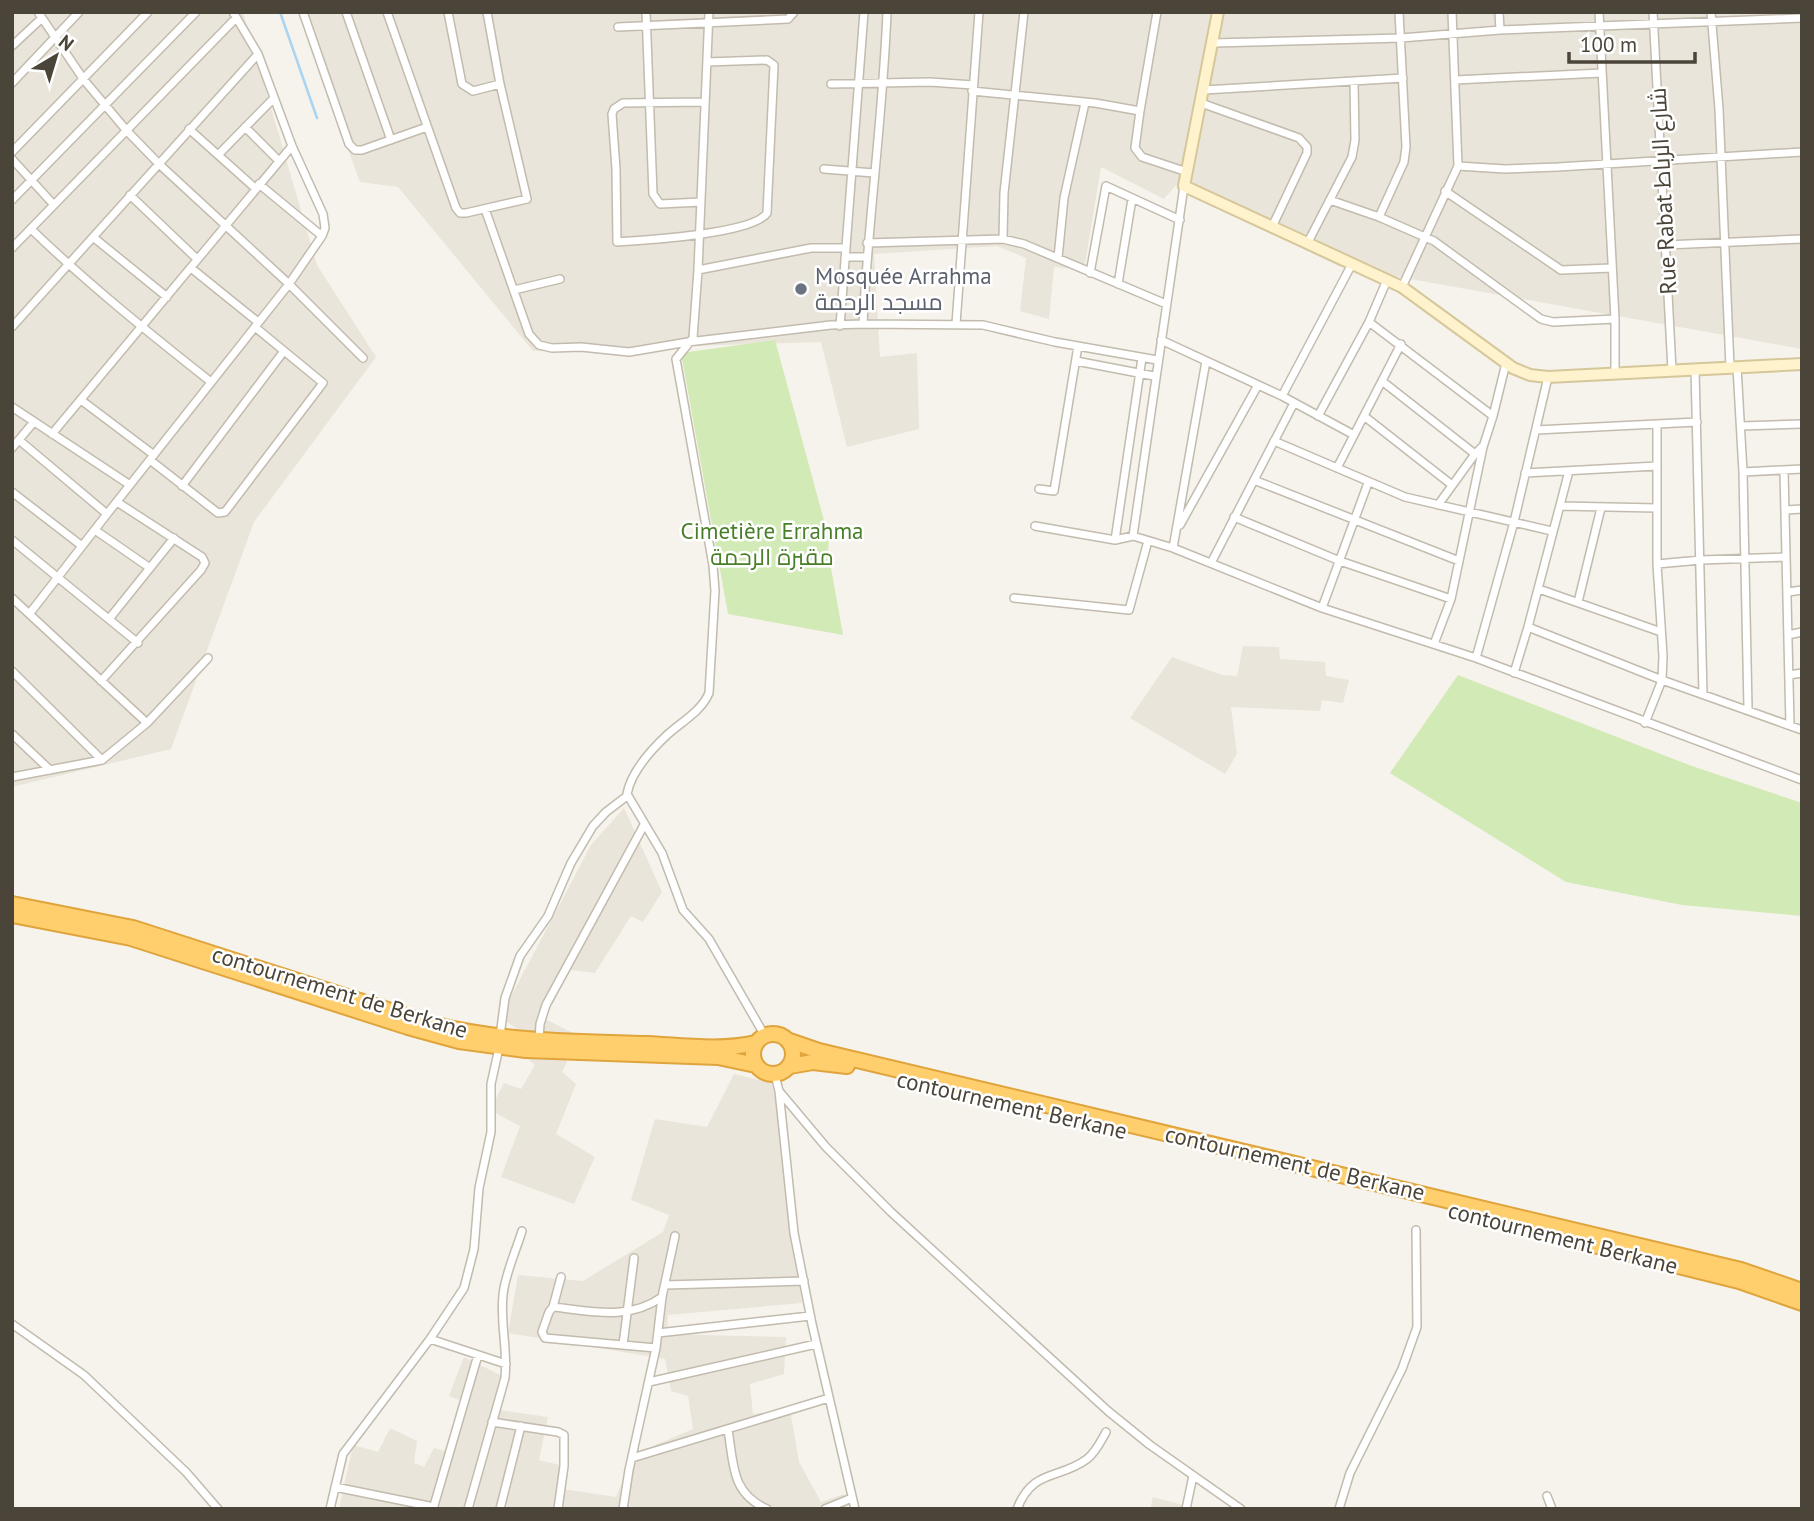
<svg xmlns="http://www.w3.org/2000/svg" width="1814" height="1521" viewBox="0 0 1814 1521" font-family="'PT Sans',Cairo,sans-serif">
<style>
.residential{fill:#eae5da}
.green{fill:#d2eab5}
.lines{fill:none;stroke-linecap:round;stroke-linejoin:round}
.stream{stroke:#a9d4f2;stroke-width:2.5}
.street-casing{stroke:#c2bbae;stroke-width:10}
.secondary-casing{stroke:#d6c79b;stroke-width:14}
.highway-casing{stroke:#e0a43c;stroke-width:18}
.street{stroke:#fff;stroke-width:7}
.secondary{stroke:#fff3cd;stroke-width:10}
.highway{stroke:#ffcf6e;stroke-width:14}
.worship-dot{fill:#6b7280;stroke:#fff;stroke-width:2.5}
.labels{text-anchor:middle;stroke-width:5;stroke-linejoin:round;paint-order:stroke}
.street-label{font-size:23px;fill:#4b4439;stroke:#fff}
.worship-label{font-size:23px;fill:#5b616d;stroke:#fff;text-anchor:start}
.park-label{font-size:23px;fill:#4a7f2a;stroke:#fff}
</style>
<rect width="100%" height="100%" fill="#f6f3ec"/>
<!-- residential -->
<path class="residential" d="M12 12H243L317 265 376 357 254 522 171 749 12 787Z
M298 12H1802V349L1338 266 1176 185 1164 199 1101 167 1084 270 1054 267 1049 319 1020 311 1026 258 997 246 874 254 880 357 917 353 919 429 847 447 821 342 533 351 398 187 360 182Z
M1243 646 1279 647 1280 659 1325 662 1326 676 1349 680 1343 703 1322 700 1320 711 1231 707 1237 754 1225 774 1130 718 1172 657 1222 675 1237 676Z
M624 808 662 892 643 922 631 916 595 973 565 969 537 1015 579 1036 562 1072 576 1084 556 1134 595 1157 574 1204 501 1177 520 1126 490 1110 504 1083 521 1089 535 1065 520 1052 528 1037 500 1017 591 845Z
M734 1074 771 1083 780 1114 802 1303 668 1315 667 1334 786 1337 784 1374 750 1384 753 1414 790 1410 799 1462 821 1502 844 1494 848 1509H339L353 1445 378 1452 390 1428 417 1441 414 1463 424 1467 434 1448 449 1452 464 1402 449 1396 464 1357 506 1378 500 1410 548 1417 539 1460 564 1466 562 1489 616 1497 634 1454 693 1429 688 1396 671 1391 665 1359 508 1333 518 1275 583 1281 663 1232 669 1215 631 1200 655 1119 707 1127Z
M1153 1497 1198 1509H1150Z"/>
<!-- green -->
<path class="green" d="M775 340 829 539 828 551 843 635 728 614 681 353Z
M1458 675 1689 765 1802 803V916L1682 905 1566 882 1390 773Z"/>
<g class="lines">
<!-- stream -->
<path class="stream" d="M280 12 317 118"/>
<defs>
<path id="street" d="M38 12 84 80 127 131 159 164 289 284 363 358
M303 12 349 144 355 150H362L427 127
M346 12 391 140
M387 12 456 208 460 213H466L527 199 500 84 487 12
M448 12 462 84 473 91 500 84
M646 12 653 194 660 204 701 202
M709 12 698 270 811 248H845
M887 12C883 117 868 220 863 324L983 325 1055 342 1157 360
M1157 12 1140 111 1135 148 1142 157 1187 172
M1499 12 1500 30
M1599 12 1615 319V373
M1653 12 1672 370
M1711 12 1719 109 1730 367
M618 27 788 19 794 12
M1213 43 1401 38 1500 30 1802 18
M12 46 42 18
M1455 80 1602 73
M12 83 79 12
M831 84 930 82 973 85
M1204 90 1403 78
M972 91 1095 103 1140 111
M704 102 623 103 614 109 612 114 616 169 617 242C645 240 753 234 767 213L774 65 767 60 707 62
M1201 103 1299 138 1307 147V153L1272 227
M245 127 279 161
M189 129 255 188
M12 152 148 12
M219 154 274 98
M12 159 54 205
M1458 166 1505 169 1558 167 1802 152
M824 169 874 173
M259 184 322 236
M1445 191 1561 270 1612 268
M130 195 197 259
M12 200 196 12
M1330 200 1379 217 1434 241 1541 319 1553 322 1615 319
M485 209 529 334 539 345 552 348 581 347 629 352 688 342 831 325 863 324
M1379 217 1404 162 1406 147 1399 12
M31 229C88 284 149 333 211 382
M93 237 167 297
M1003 239 1004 193 1024 12
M867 243 1003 239 1024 244 1166 304
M1307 244 1352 157 1355 140 1354 82
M1666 245 1802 239
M12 248 236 18
M845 257H866
M1058 258 1064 198 1085 103
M191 268 258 322
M698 270 693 338 676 359 713 565 715 591 709 693C701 712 681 722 667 735 651 750 631 772 627 794L662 853 683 910 709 939 765 1036
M1090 273 1106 186 1180 220
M1118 284 1132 199
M1402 287 1458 166 1452 12
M514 290 560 279
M1369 322 1493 416
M956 324 979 12
M840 326 864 12
M12 327 258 54
M1161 340 1282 396 1354 435
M1076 361 1154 376
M1737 367 1743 472 1748 708
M1695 369 1703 694
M1382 381 1475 454 1482 447
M1282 396 1352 264
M81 400 154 455
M12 407 130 485
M1318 416 1369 322 1387 280
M1364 416 1452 485
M1741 426 1802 424
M1536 430 1697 422
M52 434 292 146
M19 440 107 514 30 613
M1274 441 1405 497 1552 531
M12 448 33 423
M150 460 218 513 225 512 323 383 255 327
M1337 468 1401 344
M1784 471 1790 725
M1743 472 1802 469
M1525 473 1657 466
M1254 480 1459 561
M182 486 284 351
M1039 489 1054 491 1078 346
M12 492 82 546
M1438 505 1475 454
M1560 506 1657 508
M1786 510 1802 509
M107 514 289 284 322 236 325 228 323 214 292 146 258 54 233 12
M1234 517 1340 561 1451 599
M1180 525 1258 385
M1035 526 1115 540 1133 536 1173 548 1322 608 1476 658 1802 780
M95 530 150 568
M1133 536 1184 186
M12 540 138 643
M1115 540 1142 358
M1173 548 1206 361
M1211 563 1294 403
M1657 564 1701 560 1785 557
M1539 589 1661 632
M1788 592 1802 590
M12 598 147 723
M1014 598 1129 610 1148 541
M1578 602 1601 508
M1322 608 1368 483
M109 619 174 538
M1528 627 1662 680 1802 730
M1788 635 1802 632
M1434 644 1451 599 1483 447 1493 416 1506 363
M1476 658 1514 522 1548 377
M12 671 102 760
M1514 673 1528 627 1569 471
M1789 675 1802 673
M101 681 201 570 205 563 202 557 117 502
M1645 723 1662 680 1663 656 1657 564V424
M12 734 50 770
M12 777 102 760 147 723 208 658
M500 1036 505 998 520 956 548 916 571 863 593 826 606 812 627 796
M539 1040 540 1024 546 1005 644 825
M775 1075 779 1091 826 1147 891 1212 1108 1411 1150 1445 1241 1509
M779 1091 794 1233 812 1324 855 1509
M561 1277 553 1307C592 1311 628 1321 662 1297
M665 1285 804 1281
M553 1307 549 1312 542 1332 545 1338 656 1348
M12 1324 84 1375 186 1472 218 1509
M658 1333 810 1316
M430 1339 506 1364
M623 1345 634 1258
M649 1382 816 1344
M492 1422 558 1432 564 1435V1466L558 1509
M728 1430C734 1465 731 1493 767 1509
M632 1458 829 1398
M335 1487 434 1507
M1547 1496 1552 1509
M330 1509 343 1454 430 1339 464 1288 474 1249 479 1188 491 1132V1084L499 1048
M433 1509 478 1355
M468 1509 505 1378C508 1350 500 1323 503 1295 505 1274 516 1251 522 1231
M500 1509 521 1426
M623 1509 629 1470 656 1348 662 1297 675 1236
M825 1509 852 1498
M1017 1509C1033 1468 1059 1480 1087 1459 1096 1452 1101 1441 1106 1432
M1186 1509 1193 1476
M1339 1509 1350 1473 1402 1369 1417 1327 1416 1230"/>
<path id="secondary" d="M1218 12 1184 186 1402 287 1513 368 1530 375 1548 377 1802 364"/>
<path id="highway" d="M12 904 133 928 428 1023C500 1042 574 1042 648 1044 684 1046 722 1051 756 1043
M12 915 131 938 408 1027 459 1041 526 1050 718 1057 756 1065
M753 1054a20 20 0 1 1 40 0a20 20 0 1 1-40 0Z
M787 1040 819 1051 1741 1270 1802 1291
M790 1066 813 1062 847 1066
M1537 1231 1739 1281 1802 1303"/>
</defs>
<!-- street casing -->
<use href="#street" class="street-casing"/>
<!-- secondary casing -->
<use href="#secondary" class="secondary-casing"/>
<!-- highway casing -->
<use href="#highway" class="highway-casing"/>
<!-- street -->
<use href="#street" class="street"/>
<!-- secondary -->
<use href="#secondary" class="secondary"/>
<!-- highway -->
<use href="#highway" class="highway"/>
</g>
<!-- markers -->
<circle class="worship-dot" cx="801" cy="289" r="7"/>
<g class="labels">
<!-- street labels -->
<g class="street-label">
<text transform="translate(1663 191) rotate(-93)" y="8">Rue Rabat شارع الرباط</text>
<text transform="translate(340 992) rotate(17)" y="8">contournement de Berkane</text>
<text transform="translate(1012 1105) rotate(13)" y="8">contournement Berkane</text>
<text transform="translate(1295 1163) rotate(13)" y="8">contournement de Berkane</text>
<text transform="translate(1563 1238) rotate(14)" y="8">contournement Berkane</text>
</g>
<!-- worship labels -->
<g class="worship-label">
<text x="815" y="284">Mosquée Arrahma<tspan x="815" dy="26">مسجد الرحمة</tspan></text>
</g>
<!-- park labels -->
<g class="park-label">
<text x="772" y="539">Cimetière Errahma<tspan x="772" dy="26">مقبرة الرحمة</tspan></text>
</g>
</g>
<!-- border -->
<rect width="1814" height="1521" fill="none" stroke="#4b4439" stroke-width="28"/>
<!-- north arrow -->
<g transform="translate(56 56) rotate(38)" stroke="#ffffff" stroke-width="5" paint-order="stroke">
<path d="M0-5L12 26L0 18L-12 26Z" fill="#4b4439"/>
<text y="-10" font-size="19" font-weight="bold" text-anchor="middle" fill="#4b4439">N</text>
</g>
<!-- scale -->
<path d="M1569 52v10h126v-10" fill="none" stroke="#4b4439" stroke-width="3.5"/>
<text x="1580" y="52" font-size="21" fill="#4b4439" stroke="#ffffff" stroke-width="5" paint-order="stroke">100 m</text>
</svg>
